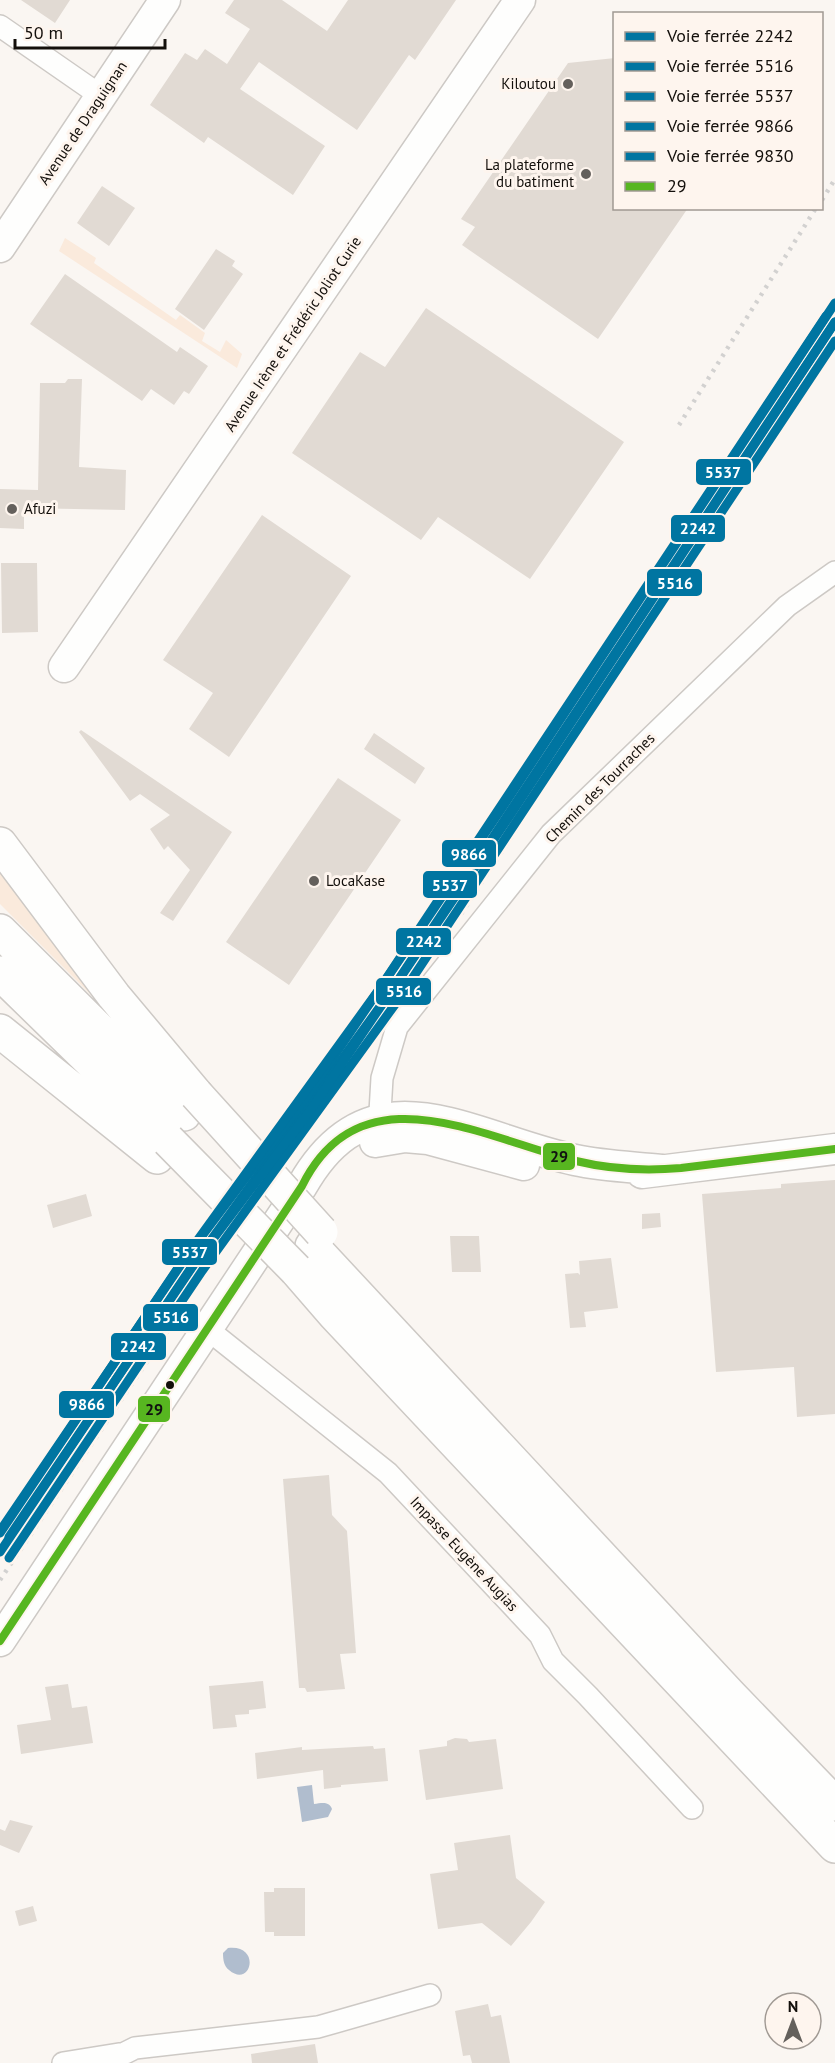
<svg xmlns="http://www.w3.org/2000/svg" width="835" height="2063" viewBox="0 0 835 2063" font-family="'PT Sans',sans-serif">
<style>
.green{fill:#faeadc}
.water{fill:#b0bdce}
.building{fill:#e1dad3}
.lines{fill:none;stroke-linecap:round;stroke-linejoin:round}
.street-casing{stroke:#cdc9c5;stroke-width:24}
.secondary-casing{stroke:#cdc9c5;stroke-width:33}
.highway-casing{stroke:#cdc9c5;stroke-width:36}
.street{stroke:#fefefd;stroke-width:21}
.secondary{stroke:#fefefd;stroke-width:30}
.highway{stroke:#fefefd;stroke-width:33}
.rail{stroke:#d2d1d0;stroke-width:4.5;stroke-dasharray:3 6;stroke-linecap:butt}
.highway-bridge-casing{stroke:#cdc9c5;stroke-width:36;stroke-linecap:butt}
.highway-bridge{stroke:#fefefd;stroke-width:33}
.bus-1-casing{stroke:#fef5ee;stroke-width:12}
.bus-1{stroke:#57b620;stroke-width:8}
.rail-1-casing{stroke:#fef5ee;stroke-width:14}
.rail-2-casing{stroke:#fef5ee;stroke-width:14}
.rail-3-casing{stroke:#fef5ee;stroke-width:14}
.rail-4-casing{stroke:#fef5ee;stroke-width:14}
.rail-5-casing{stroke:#fef5ee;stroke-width:14}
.rail-1{stroke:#0075a1;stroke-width:9}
.rail-2{stroke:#0075a1;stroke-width:9}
.rail-3{stroke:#0075a1;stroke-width:9}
.rail-4{stroke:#0075a1;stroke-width:9}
.rail-5{stroke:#0075a1;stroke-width:9}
.poi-dot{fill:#64605c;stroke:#fef5ee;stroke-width:2}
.bus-dot{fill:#130f0b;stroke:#fef5ee;stroke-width:2}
.labels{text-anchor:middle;stroke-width:6;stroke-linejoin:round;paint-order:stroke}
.poi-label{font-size:15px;fill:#130f0b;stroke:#fef5ee;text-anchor:end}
.street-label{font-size:15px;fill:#130f0b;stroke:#fef5ee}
.line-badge{stroke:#fef5ee;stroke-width:2}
.badge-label{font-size:16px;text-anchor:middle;font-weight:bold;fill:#fff}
.pale-badge-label{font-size:16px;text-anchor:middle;font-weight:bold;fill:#111}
</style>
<rect width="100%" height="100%" fill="#faf6f2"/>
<!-- green -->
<path class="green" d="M65 238 96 258 94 263 176 320 180 315 205 333 202 341 220 352 226 340 242 354 237 368 59 251Z
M0 863 99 1003 0 904Z"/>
<!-- water -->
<path class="water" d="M312 1785 314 1804C322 1803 329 1801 332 1809L328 1817 302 1822 297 1787Z
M228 1948C262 1944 251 1989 229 1970 224 1966 223 1960 223 1953Z"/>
<!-- building -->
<path class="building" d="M21 0H70L55 23Z
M234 0H282L327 31 348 0H456L415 60 409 55 357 130 259 62 240 89 325 146 293 195 208 137 204 143 150 105 185 53 197 60 205 49 227 64 250 29 225 13Z
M615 58V208H688L598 339 462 245 475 227 461 219 568 63Z
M102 186 135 208 109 246 77 223Z
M216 249 235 261 232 266 243 274 204 330 175 309Z
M65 274 177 352 180 347 208 366 189 394 184 391 174 405 151 389 142 401 30 324Z
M426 308 624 442 530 579 438 517 421 540 292 453 360 352 385 367Z
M68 379H82L79 467 126 470 125 510 24 508V529L0 528V489L38 490 40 383H65Z
M262 515 351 576 229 757 189 729 213 693 163 660Z
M1 563H37L38 632 2 633Z
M81 730 232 832 173 921 160 913 190 870 168 846 164 850 150 829 170 815 140 794 130 801 79 732Z
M374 733 425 768 415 784 364 749Z
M338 778 401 820 289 985 226 942Z
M835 1180V1414L797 1417 794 1367 716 1372 702 1194 781 1188V1184Z
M86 1194 92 1216 53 1228 47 1205Z
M660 1213 661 1227 642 1229V1214Z
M450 1236H479L481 1272H452Z
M611 1258 618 1308 584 1312 586 1327 570 1328 565 1274 578 1273 580 1275 579 1261Z
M329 1475 332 1515 347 1531 356 1653 340 1654 345 1689 307 1692 305 1688H299L283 1479Z
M263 1681 266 1708 249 1710V1714L235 1715 237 1727 213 1729 209 1686Z
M68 1684 72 1708 87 1706 93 1743 21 1754 17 1725 51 1720 45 1687Z
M455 1738 467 1739 469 1742 496 1739 503 1789 426 1800 419 1750 447 1746V1741Z
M373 1746 374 1749 385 1748 388 1781 341 1785V1787L324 1789 323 1770 257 1779 255 1753 302 1747V1750Z
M10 1820 33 1826 19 1853 0 1845V1829L5 1831Z
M510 1835 516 1878 545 1902 531 1922 511 1946 482 1923 438 1929 430 1874 458 1870 454 1843Z
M274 1888H305V1936H274V1932H265L264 1892H274Z
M33 1906 37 1921 19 1926 15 1911Z
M488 2004 491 2017 501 2015 510 2063H472L470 2055 463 2056 455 2011Z
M315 2044 318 2063H252L251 2054Z"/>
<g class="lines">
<defs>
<path id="street" d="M0 26 101 96
M381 1134 380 1112 382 1078 397 1027 551 834 787 606 835 572
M206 1328 388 1473 540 1635 553 1661 588 1696 692 1808
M63 2063 125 2053 135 2048 318 2027 430 1995"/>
<path id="secondary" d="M0 247 165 0
M64 667 520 0
M375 1142 405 1137 428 1139 524 1165
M642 1173 835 1149
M0 1641 302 1186C372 1062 473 1139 575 1160 603 1166 633 1167 661 1170"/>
<path id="highway" d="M0 844 114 996 196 1094
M0 931 184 1114
M0 973 123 1093 168 1140
M0 1031 157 1157
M312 1246 729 1694 835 1804
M296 1270 335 1315 835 1846"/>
</defs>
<!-- street casing -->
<use href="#street" class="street-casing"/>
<!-- secondary casing -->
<use href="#secondary" class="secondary-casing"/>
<!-- highway casing -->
<use href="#highway" class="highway-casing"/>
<!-- street -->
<use href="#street" class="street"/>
<!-- secondary -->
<use href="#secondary" class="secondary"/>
<!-- highway -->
<use href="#highway" class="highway"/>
<!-- rail -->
<path class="rail" d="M822 200 835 179
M679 425 816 208
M461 914 773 437
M0 1580 181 1311"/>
<defs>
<path id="highway-bridge" d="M196 1094 321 1232
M168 1140 296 1270"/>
</defs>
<!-- highway-bridge casing -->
<use href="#highway-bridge" class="highway-bridge-casing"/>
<!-- highway-bridge -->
<use href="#highway-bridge" class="highway-bridge"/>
<defs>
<path id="bus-1" d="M0 1641 302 1186C361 1067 483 1138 576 1161 609 1169 647 1171 681 1168L835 1149"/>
</defs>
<!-- bus-1 casing -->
<use href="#bus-1" class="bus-1-casing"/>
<!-- bus-1 -->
<use href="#bus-1" class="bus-1"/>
<defs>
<path id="rail-1" d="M0 1552 193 1265 387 997 835 322"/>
<path id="rail-2" d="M9 1558 202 1271 396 1003 835 341"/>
<path id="rail-3" d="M0 1531 186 1257 305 1099 502 808 835 303"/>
<path id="rail-4" d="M0 1533 184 1259 378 991 826 316"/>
<path id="rail-5" d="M9 1537 195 1263 314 1105 511 814 835 322"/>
</defs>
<!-- rail-1 casing -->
<use href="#rail-1" class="rail-1-casing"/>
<!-- rail-2 casing -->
<use href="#rail-2" class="rail-2-casing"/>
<!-- rail-3 casing -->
<use href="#rail-3" class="rail-3-casing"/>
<!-- rail-4 casing -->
<use href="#rail-4" class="rail-4-casing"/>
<!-- rail-5 casing -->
<use href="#rail-5" class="rail-5-casing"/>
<!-- rail-1 -->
<use href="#rail-1" class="rail-1"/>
<!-- rail-2 -->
<use href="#rail-2" class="rail-2"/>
<!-- rail-3 -->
<use href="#rail-3" class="rail-3"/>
<!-- rail-4 -->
<use href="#rail-4" class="rail-4"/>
<!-- rail-5 -->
<use href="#rail-5" class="rail-5"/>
</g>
<!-- markers -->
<g class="poi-dot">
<circle cx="568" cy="84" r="6"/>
<circle cx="586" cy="174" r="6"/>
<circle cx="12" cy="509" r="6"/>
<circle cx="314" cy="881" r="6"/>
</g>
<circle class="bus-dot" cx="170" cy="1385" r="5"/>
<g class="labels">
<!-- poi labels -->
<g class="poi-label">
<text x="556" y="89">Kiloutou</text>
<text x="574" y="170">La plateforme<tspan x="574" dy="17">du batiment</tspan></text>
<text x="24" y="514" text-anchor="start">Afuzi</text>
<text x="326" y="886" text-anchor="start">LocaKase</text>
</g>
<!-- street labels -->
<g class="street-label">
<text transform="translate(83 123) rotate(-56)" y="5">Avenue de Draguignan</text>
<text transform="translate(293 334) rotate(-56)" y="5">Avenue Irène et Frédéric Joliot Curie</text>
<text transform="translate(600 788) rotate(-45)" y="5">Chemin des Tourraches</text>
<text transform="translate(464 1554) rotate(47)" y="5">Impasse Eugène Augias</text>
</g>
</g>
<g class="line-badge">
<rect x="695" y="458" width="57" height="28" rx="6" fill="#0075a1"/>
<rect x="670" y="514" width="56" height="29" rx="6" fill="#0075a1"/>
<rect x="646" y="568" width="57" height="29" rx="6" fill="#0075a1"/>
<rect x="441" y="839" width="56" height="29" rx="6" fill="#0075a1"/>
<rect x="422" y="870" width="56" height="29" rx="6" fill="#0075a1"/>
<rect x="395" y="927" width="57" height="29" rx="6" fill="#0075a1"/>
<rect x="375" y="977" width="57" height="29" rx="6" fill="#0075a1"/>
<rect x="542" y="1142" width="34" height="29" rx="6" fill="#57b620"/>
<rect x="161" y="1238" width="57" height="28" rx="6" fill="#0075a1"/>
<rect x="142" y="1303" width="57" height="29" rx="6" fill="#0075a1"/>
<rect x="110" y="1332" width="57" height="29" rx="6" fill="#0075a1"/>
<rect x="58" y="1390" width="57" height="29" rx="6" fill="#0075a1"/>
<rect x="137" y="1395" width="34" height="28" rx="6" fill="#57b620"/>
</g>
<g class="badge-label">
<text x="723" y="478">5537</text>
<text x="698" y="534">2242</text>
<text x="675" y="589">5516</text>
<text x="469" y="860">9866</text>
<text x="450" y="891">5537</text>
<text x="424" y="947">2242</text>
<text x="404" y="997">5516</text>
<text x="190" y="1258">5537</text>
<text x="171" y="1323">5516</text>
<text x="138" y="1352">2242</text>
<text x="87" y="1410">9866</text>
</g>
<g class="pale-badge-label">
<text x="559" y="1162">29</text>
<text x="154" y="1415">29</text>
</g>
<!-- legend -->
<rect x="613" y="12" width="210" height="198" fill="#fef5ee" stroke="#a09993" stroke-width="1.5"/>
<rect x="625" y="32" width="30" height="9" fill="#0075a1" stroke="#a09993" stroke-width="1.5"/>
<text x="667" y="42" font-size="18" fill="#130f0b">Voie ferrée 2242</text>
<rect x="625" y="62" width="30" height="9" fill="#0075a1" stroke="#a09993" stroke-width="1.5"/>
<text x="667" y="72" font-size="18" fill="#130f0b">Voie ferrée 5516</text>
<rect x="625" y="92" width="30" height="9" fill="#0075a1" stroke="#a09993" stroke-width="1.5"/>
<text x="667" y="102" font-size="18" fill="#130f0b">Voie ferrée 5537</text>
<rect x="625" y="122" width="30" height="9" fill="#0075a1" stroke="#a09993" stroke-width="1.5"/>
<text x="667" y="132" font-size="18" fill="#130f0b">Voie ferrée 9866</text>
<rect x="625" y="152" width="30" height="9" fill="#0075a1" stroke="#a09993" stroke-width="1.5"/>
<text x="667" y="162" font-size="18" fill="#130f0b">Voie ferrée 9830</text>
<rect x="625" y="182" width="30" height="9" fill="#57b620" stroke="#a09993" stroke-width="1.5"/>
<text x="667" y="192" font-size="18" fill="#130f0b">29</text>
<!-- north arrow -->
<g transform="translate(793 2021)"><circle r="28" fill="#fef5ee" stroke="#a09993" stroke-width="1.5"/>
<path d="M0-4.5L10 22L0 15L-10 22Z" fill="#64605c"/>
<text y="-9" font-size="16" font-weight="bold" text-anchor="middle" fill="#130f0b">N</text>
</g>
<!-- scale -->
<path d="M15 39v9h150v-9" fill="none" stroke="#130f0b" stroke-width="3"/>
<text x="24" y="39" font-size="18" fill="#130f0b" stroke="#fef5ee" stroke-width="4.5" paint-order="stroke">50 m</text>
</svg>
